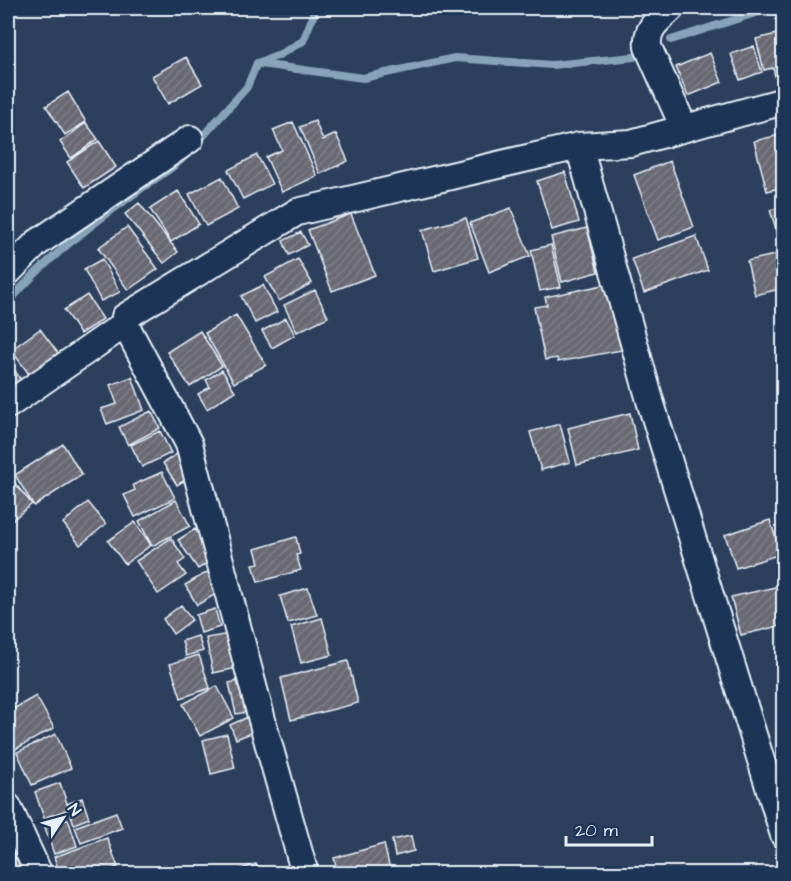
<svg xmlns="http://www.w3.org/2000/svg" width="791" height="881" viewBox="0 0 791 881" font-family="'Architects Daughter',sans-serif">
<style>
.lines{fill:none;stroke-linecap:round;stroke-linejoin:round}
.stream{stroke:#86a3b8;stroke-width:8}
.building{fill:url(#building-hatch);stroke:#e8f1f8;stroke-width:1.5}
.street-casing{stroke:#e8f1f8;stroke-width:30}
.street{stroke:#1d3557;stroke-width:26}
</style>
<defs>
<pattern id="building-hatch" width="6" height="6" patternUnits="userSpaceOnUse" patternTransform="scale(1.5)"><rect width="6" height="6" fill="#696873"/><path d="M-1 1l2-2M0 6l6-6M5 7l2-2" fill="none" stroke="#7e7e88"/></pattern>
</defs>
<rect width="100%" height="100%" fill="#2c3f5d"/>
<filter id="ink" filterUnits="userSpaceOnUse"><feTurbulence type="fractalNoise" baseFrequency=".0167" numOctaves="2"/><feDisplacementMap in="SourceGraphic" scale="12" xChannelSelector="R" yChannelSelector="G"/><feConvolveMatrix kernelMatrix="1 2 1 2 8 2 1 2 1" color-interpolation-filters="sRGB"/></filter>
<g filter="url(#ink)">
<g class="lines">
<!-- stream -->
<path class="stream" d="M671 40 771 8
M260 64 363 78 455 58 552 65 634 57
M195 145 247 87 257 63 277 56 303 41 314 14 311 8
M8 303C44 260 92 224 138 191 155 178 172 170 186 155"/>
</g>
<!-- building -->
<path class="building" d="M781 33 784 42V74L775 76 773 68 764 70 756 39Z
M754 46 762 72 740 80 731 54Z
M710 53 722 82 688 96 676 67Z
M186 57 202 84 168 104 152 76Z
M68 92 86 122 65 135 46 106Z
M315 121 323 140 336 134 348 161 320 174 300 127Z
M293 122 317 176 282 192 266 157 282 150 273 130Z
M86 123 98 139 71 158 60 142Z
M784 134V187L767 191 754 141Z
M99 141 116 167 84 188 67 162Z
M257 155 272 184 243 199 228 170Z
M670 161 694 227 658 240 634 175Z
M565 172 579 222 552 230 537 181Z
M222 177 238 209 206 226 189 194Z
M178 191 199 224 171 242 150 209Z
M139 203 178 252 164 263 125 214Z
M784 206V239L780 241 770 210Z
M511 208 530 256 489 272 470 223Z
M351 214 375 275 332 291 308 230Z
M466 218 478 258 434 271 422 230Z
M127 227 158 269 128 290 98 248Z
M587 228 598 272 562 282 551 237Z
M301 232 308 245 289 255 283 241Z
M696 236 708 270 644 293 632 259Z
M551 245 561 287 540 291 531 250Z
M784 253V288L755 295 747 261Z
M102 259 120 292 101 301 84 269Z
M298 259 312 283 279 301 265 277Z
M613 283 627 349 558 362 557 358 545 360 534 307 547 305 545 297Z
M263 285 277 312 255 323 241 296Z
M315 290 328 317 297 332 284 305Z
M87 295 103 319 80 334 64 310Z
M236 315 266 365 234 383 205 333Z
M286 318 295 335 272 348 262 331Z
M40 329 58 353 29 374 11 350Z
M200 331 222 366 190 387 167 352Z
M8 360 25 386 8 393Z
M222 370 235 391 207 409 198 394 210 387 206 380Z
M132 377 144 410 107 424 101 409 117 404 110 385Z
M151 411 160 428 128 445 119 427Z
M630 413 638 450 577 465 568 428Z
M560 424 570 462 541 470 530 432Z
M160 431 171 453 142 467 131 445Z
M63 444 82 475 34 506 15 475Z
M180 452 195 474 177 485 163 463Z
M162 472 175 498 135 517 124 495 135 490 133 485Z
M8 475 32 504 10 522 8 519Z
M176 500 190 526 152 546 139 521Z
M88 502 106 524 80 545 63 523Z
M770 520 781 554 736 568 725 535Z
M135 522 151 545 125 564 108 541Z
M195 529 215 558 198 569 178 540Z
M296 537 300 554 296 555 301 570 258 582 253 564 259 563 255 549Z
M171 538 185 559 178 564 186 575 158 594 136 561Z
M211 570 223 590 197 605 185 585Z
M780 586 784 602V625L741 635 731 597Z
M308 588 317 615 288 623 280 596Z
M181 605 192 620 173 634 163 619Z
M215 609 220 627 201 633 196 615Z
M322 618 332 655 301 663 291 627Z
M235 633 242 667 213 673 206 638Z
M198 636 203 651 186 656 182 641Z
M199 655 210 688 181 698 170 664Z
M348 661 358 703 291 720 281 678Z
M246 679 253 711 236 714 229 683Z
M217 686 234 718 200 736 183 704Z
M36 696 54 728 14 750 8 738V712Z
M255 714 261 729 236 739 230 725Z
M56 734 71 768 32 785 17 752Z
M227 734 235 768 211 774 203 740Z
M784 746V764L778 748Z
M60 783 69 809 44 818 35 792Z
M82 798 89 818 74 824 67 804Z
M116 812 122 828 81 843 75 827Z
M68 819 77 846 54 854 45 828Z
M411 836 414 851 395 856 392 840Z
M107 838 118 867 101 874H60L54 857Z
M384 844 391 874H338L334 858Z
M21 855 29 874H10L8 862Z
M256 864 259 874H236L235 871Z
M165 865 168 874H142Z"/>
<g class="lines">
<defs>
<path id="street" d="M671 8C658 21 646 27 648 47L684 128
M579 146 651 404 784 835
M8 272 37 243 190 139
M125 324 189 444 266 735 305 874
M8 405 125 324V317L297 212 579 146 631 143 784 101
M8 807 39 874"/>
</defs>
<!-- street casing -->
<use href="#street" class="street-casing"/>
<!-- street -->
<use href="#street" class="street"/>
</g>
</g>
<!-- margin -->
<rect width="791" height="881" fill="none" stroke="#1d3557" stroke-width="30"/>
<rect x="15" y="15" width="761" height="851" fill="none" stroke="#e8f1f8" stroke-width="2" filter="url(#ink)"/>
<!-- north arrow -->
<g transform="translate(63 818) rotate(54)" stroke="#1d3557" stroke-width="4.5" paint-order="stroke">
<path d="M0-4.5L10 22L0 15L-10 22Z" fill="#e8f1f8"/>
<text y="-9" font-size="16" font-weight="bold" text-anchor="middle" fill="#e8f1f8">N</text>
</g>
<!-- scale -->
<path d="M566 836v9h86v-9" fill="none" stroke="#e8f1f8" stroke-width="3"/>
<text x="575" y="836" font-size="18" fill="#e8f1f8" stroke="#1d3557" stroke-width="4.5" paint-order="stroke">20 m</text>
</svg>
